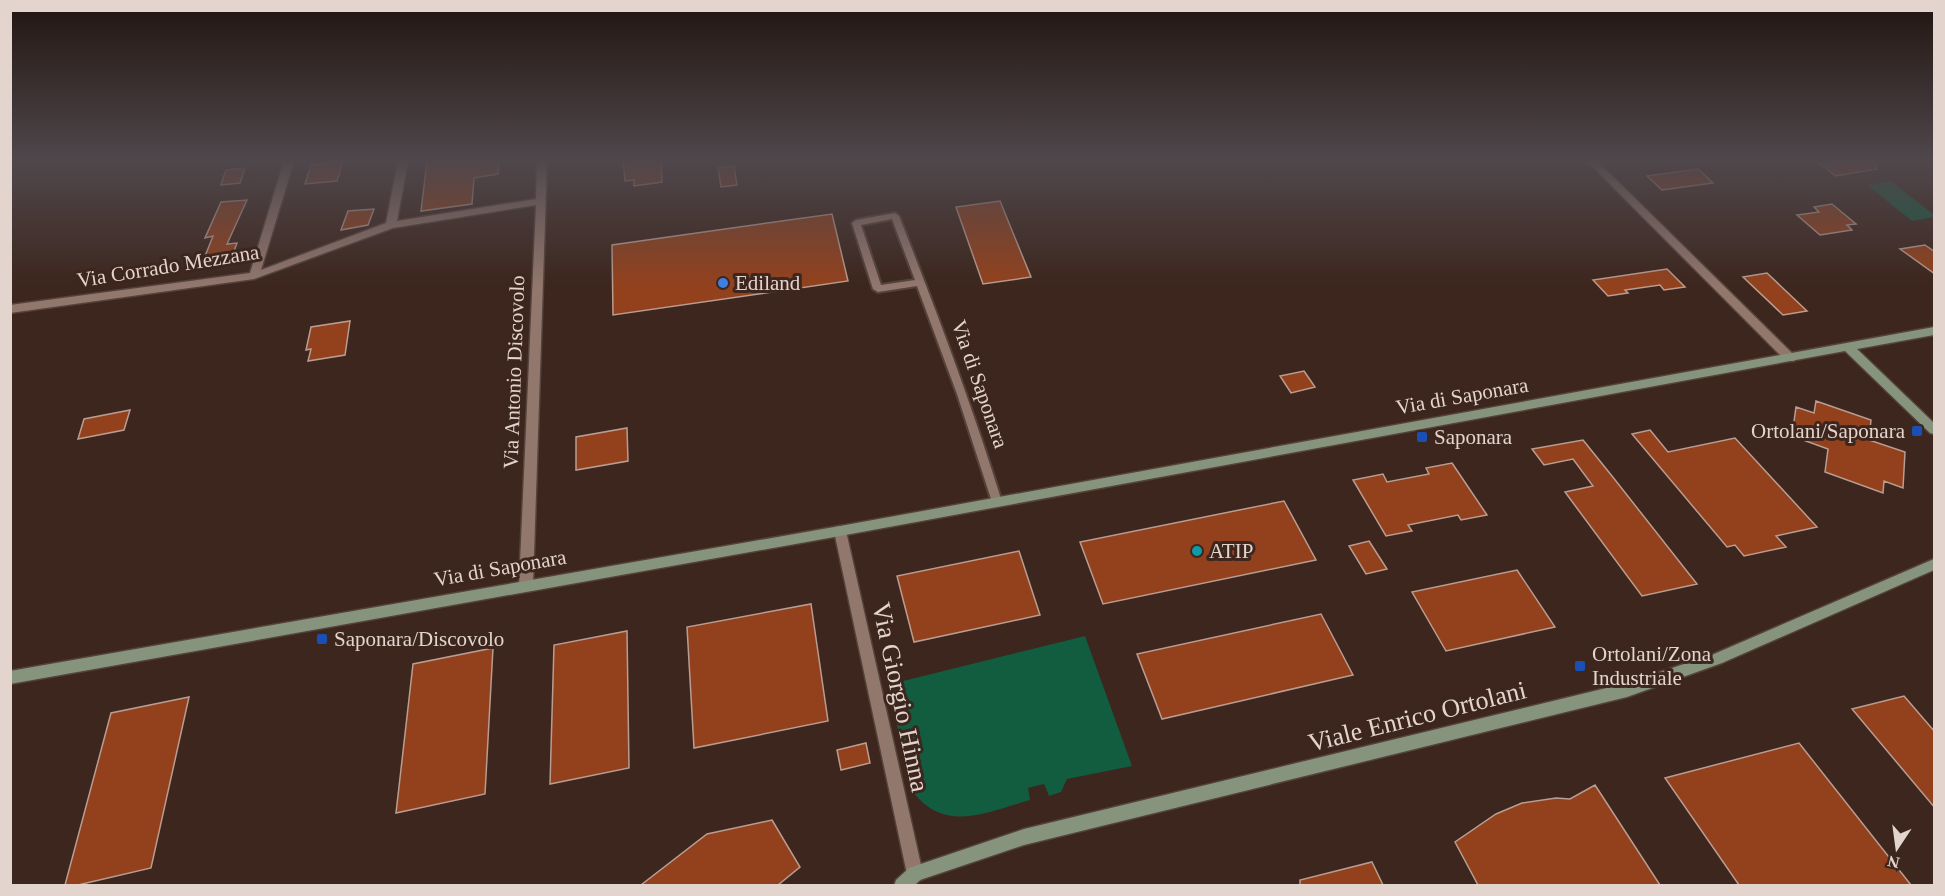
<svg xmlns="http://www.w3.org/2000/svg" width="1945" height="896" viewBox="0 0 1945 896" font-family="'Times New Roman',serif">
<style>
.green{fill:#125c40}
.building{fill:#93411c;stroke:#b99d92;stroke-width:1.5}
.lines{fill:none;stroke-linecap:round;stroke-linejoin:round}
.lane-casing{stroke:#54423b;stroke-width:4}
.street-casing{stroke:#54423b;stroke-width:3}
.secondary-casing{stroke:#54423b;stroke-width:3}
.lane{fill:#92776d;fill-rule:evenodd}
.street{fill:#92776d;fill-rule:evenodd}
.secondary{fill:#86937d;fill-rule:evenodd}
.shop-dot{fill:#3f7fe0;stroke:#3c261d;stroke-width:2}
.transit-dot{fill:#1a4fb4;stroke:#3c261d;stroke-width:2}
.culture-dot{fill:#0f9aa8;stroke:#3c261d;stroke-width:2}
.labels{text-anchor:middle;stroke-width:6;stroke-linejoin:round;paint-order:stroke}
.street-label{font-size:21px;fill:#e3d4ce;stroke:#3c261d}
.poi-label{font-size:21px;fill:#e3d4ce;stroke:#3c261d;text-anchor:start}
.near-street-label{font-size:26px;fill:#e3d4ce;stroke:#3c261d}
</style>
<rect width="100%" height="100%" fill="#3c261d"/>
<!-- green -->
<path class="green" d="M1891 181 1934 215V217L1912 221 1867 185Z
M1085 636 1132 766 1067 779 1061 792 1049 796 1044 784 1028 788 1030 800C987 812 946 834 913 792L887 685Z"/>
<!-- building -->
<path class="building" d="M343 161 337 181 305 184 311 165Z
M427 161H499L498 174 474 178 472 204 421 211Z
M623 161H661L662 182 634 186V180L625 181Z
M1816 161H1876L1877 169 1836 176Z
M734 166 737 185 721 187 718 168Z
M245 168 240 183 221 185 226 170Z
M1698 169 1713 183 1662 190 1647 176Z
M247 200 227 244 237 243 229 265 200 269 213 236 205 238 221 202Z
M1000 201 1031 277 983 284 956 207Z
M1832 204 1856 224 1847 225 1852 230 1820 235 1797 215 1819 212 1814 207Z
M374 209 368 225 341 230 348 211Z
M832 214 848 281 613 315 612 245Z
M1925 245 1935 252V274L1900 249Z
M1667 269 1685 287 1664 290 1660 285 1625 290 1628 293 1608 296 1593 280Z
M1767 273 1807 311 1783 315 1743 277Z
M350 321 345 355 308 361 311 349 306 350 311 327Z
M1304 371 1315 387 1291 393 1280 376Z
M1816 401 1871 420 1869 440 1905 452 1903 488 1884 481 1883 493 1825 472 1828 449 1792 436 1796 407 1814 413Z
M130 410 124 430 78 439 84 419Z
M627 428 628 461 576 470V437Z
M1650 430 1668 452 1735 438 1817 527 1776 536 1786 547 1744 556 1735 545 1727 547 1632 434Z
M1583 440 1612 476 1697 584 1642 596 1565 492 1593 486 1573 459 1544 465 1532 449Z
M1452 463 1487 515 1461 520 1458 515 1408 525 1412 531 1386 536 1353 480 1383 474 1387 482 1429 474 1426 468Z
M1284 501 1316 560 1103 604 1080 542Z
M1369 541 1387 569 1366 574 1349 546Z
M1019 551 1040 615 914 642 897 576Z
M1517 570 1555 627 1446 651 1412 592Z
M811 604 828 721 694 748 687 627Z
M1321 614 1353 675 1162 719 1137 654Z
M627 631 629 768 550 784 554 645Z
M493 648 485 794 396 813 413 664Z
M1904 696 1935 732V808L1852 709Z
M189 697 151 868 78 885H65L111 713Z
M866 743 870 763 841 770 837 750Z
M1799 743 1911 885H1739L1665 778Z
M1595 785 1660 885H1478L1455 842 1496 814 1522 803 1556 798 1570 799Z
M772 820 800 867 778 885H641L707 834Z
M1372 862 1383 885H1300V880Z"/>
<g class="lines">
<defs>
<path id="lane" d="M895 213 899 216C936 310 972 405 1002 502L1001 505H993L992 502 957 394 917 286 878 292 873 289 852 223 856 220ZM892 219 915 280 881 285 861 225Z"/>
<path id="street" d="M284 161H294L261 270 386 223 398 161H408L397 221 536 199 537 161H547L533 585 531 589 526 591 521 589 519 585 536 205 393 228 254 279 10 313V305L250 273Z
M1587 161H1597L1794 355 1796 358 1794 361H1786Z
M840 526 845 527 846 531 923 874 921 880 915 882 909 880 907 874 834 531 835 527Z"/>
<path id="secondary" d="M1934 327V335L1857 349 1934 423V434L1930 433 1845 351 840 536 10 684V671L840 526Z
M1934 559V570L1722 663 1627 697 1024 845 920 880 914 886H894L896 880 909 868 1024 829 1627 683 1714 654Z"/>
</defs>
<!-- lane casing -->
<use href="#lane" class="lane-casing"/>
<!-- street casing -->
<use href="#street" class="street-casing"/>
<!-- secondary casing -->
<use href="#secondary" class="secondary-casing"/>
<!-- lane -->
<use href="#lane" class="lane"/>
<!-- street -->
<use href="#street" class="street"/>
<!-- secondary -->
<use href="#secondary" class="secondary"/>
</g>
<!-- sky -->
<linearGradient id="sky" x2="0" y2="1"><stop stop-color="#211510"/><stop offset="0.56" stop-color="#50474c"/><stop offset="1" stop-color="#50474c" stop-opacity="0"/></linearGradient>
<rect width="1945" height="287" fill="url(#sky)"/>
<!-- markers -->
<circle class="shop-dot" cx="723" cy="283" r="6"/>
<g class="transit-dot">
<rect x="1911" y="425" width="12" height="12" rx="3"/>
<rect x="1416" y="431" width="12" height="12" rx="3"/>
<rect x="316" y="633" width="12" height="12" rx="3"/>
<rect x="1574" y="660" width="12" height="12" rx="3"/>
</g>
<circle class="culture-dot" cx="1197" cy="551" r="6"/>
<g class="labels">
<!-- street labels -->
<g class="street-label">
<text transform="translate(168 266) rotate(-9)" y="7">Via Corrado Mezzana</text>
<text transform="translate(514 372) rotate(-88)" y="7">Via Antonio Discovolo</text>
<text transform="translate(980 384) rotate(71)" y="7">Via di Saponara</text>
<text transform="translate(1462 396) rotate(-10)" y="7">Via di Saponara</text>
<text transform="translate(500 568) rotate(-10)" y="7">Via di Saponara</text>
</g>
<!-- poi labels -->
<g class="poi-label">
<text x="735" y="290">Ediland</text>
<text x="1905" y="438" text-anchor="end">Ortolani/Saponara</text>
<text x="1434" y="444">Saponara</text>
<text x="1209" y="558">ATIP</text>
<text x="334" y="646">Saponara/Discovolo</text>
<text x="1592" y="661">Ortolani/Zona<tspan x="1592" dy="24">Industriale</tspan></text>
</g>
<!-- near-street labels -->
<g class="near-street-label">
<text transform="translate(901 697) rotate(78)" y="9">Via Giorgio Hinna</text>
<text transform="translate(1417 716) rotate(-14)" y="9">Viale Enrico Ortolani</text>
</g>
</g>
<!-- border -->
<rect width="1945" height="896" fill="none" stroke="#e3d4ce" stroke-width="24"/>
<!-- north arrow -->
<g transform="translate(1897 848) rotate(193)" stroke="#3c261d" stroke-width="4.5" paint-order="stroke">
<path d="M0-4.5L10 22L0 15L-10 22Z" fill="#e3d4ce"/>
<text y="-9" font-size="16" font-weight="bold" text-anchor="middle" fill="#e3d4ce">N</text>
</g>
</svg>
